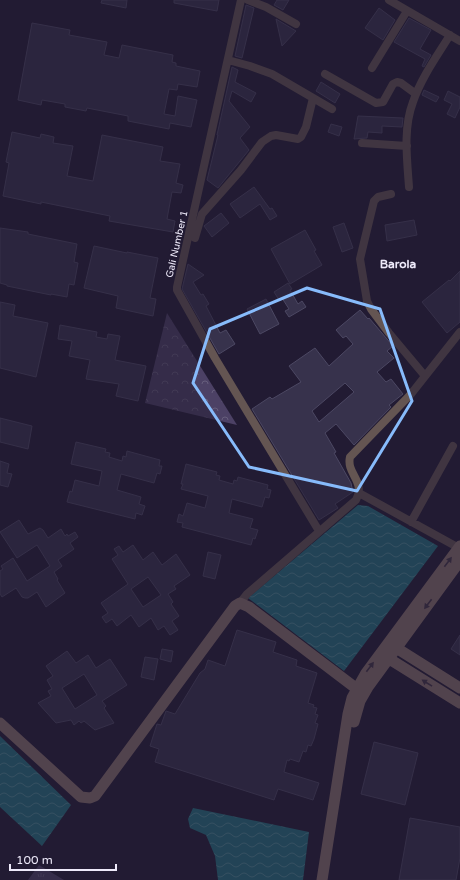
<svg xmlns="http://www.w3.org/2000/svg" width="460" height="880" viewBox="0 0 460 880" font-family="'Varela Round',sans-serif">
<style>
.grass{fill:url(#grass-tufts)}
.park{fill:url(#park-crowns)}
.water{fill:url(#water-waves)}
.building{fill:#37324c;stroke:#4c4863;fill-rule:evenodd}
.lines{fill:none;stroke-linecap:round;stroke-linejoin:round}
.street{stroke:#645552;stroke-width:8}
.secondary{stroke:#8b736e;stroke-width:11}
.oneway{fill:#423545}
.marked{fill:none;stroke:#87bbfb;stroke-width:3;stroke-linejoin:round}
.labels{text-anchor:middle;stroke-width:3;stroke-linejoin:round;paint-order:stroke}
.street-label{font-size:10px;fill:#eeeafa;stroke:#221b33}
.quarter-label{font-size:12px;font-weight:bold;fill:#eeeafa;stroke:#221b33}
</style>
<defs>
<pattern id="grass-tufts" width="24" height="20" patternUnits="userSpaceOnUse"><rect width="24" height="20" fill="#4c4165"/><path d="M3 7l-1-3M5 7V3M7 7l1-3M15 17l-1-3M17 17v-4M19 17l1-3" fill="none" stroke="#665d7c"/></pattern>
<pattern id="park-crowns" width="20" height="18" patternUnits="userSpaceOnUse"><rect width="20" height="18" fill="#4c4165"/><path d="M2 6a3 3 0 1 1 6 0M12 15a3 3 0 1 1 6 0" fill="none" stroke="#665d7c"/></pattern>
<pattern id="water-waves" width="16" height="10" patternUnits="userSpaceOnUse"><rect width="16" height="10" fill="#227480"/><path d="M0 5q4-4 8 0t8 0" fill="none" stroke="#4d8f99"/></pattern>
</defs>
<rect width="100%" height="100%" fill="#221b33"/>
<!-- grass -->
<path class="grass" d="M39 865 64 880H28Z"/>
<!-- park -->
<path class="park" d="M167 313 237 425 145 403Z"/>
<!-- water -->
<path class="water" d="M358 505 368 506 438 546 344 671 248 598Z
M0 736 71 805 42 846 0 807Z
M193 808 309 832 303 880H218L215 856 206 835 190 828 188 819Z"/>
<!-- building -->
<path class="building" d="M102 0H127L126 8 101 3Z
M174 0H219L217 11 174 3Z
M277 0H289L283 10 274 5Z
M246 5 254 8 242 58 235 56Z
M379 8 395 20 383 40 365 28Z
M409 18 431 30 420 49 431 55 424 67 422 66 425 59 394 42Z
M276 19 296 31 282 46Z
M32 23 70 30 69 35 107 42 104 55 119 58 122 45 173 55 172 62 176 63V66L200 71 197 87 178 84 177 90 169 89 164 114 175 116 178 96 197 100 191 127 170 123 169 129 128 121V116L87 108 86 111 65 107V104L42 100 41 105 18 100Z
M232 67 238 70 235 82 256 93 251 102 232 91 229 101 250 127 240 138 249 150 218 188 207 180 218 135H217Z
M321 82 340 94 335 103 316 91Z
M424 90 439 97 436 102 422 95Z
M448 91 460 97V107L455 118 447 114 452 104 444 100Z
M358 116 403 118 402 127 382 126V133L368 132 367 138 354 139Z
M331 124 342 127 339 136 328 132Z
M12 132 40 138 41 134 54 137 53 143 73 146 67 176 93 181 102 135 163 147 160 161 180 164 176 183 183 185 181 193 172 192 167 219 175 221 173 232 109 221 110 216 41 202V204L3 196 9 163 6 162Z
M254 187 270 209 272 208 277 216 270 220 260 204 240 218 230 204Z
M221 213 229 223 212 237 204 226Z
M414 220 417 235 387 241 385 225Z
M344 223 353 248 342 252 333 227Z
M0 228 28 232V234L77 244 74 262 78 263 74 285 69 284 67 297 51 294V295L7 286V285L0 283Z
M305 230 316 250 314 251 322 265 290 284 271 249Z
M94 246 127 253V252L158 258 150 298 156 299 153 316 116 308 118 296 84 288Z
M188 264 204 275 193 282 201 295 203 294 209 304 206 306 220 333 226 330 235 344 219 354 182 289Z
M460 271V322L447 333 422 302 449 280 450 281Z
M288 283 292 289 290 290 298 304 302 301 306 307 289 317 285 311 289 309 282 298 279 300 274 292Z
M266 299 279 324 260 334 247 309Z
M0 302 15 305 13 316 48 323 36 377 0 368Z
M360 310 368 319 369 318 393 346 387 351 394 358 377 372 386 382 391 379 403 394 389 405 391 407 354 445 336 424 325 433 336 452 334 453 351 483 353 492 335 504 338 508 319 520 252 409 270 397 272 399 301 382 289 366 315 348 329 366 353 344 346 336 343 338 336 330ZM345 383 354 392 319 422 312 411Z
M60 325 97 332 96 337 107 339 108 334 120 336 115 360 146 366 138 401 116 396 119 384 86 379 90 360 69 356 72 341 58 339Z
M0 418 32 426 28 449 0 442Z
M76 442 106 449 105 452 110 453 109 457 122 461 123 456 126 457 127 451 160 460 159 466H162L160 474 157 473 154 483 121 474 117 490 141 497 139 504 145 506 142 515 136 513 135 519 67 502 70 491 72 492 75 480 99 486 102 471 71 464Z
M0 461 9 464 7 473 12 474 8 487 0 485Z
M186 464 217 472 216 475 220 476 219 480 233 484 234 480 237 481 238 477 268 485 267 489 271 490 269 498 265 497 262 507 232 499 229 513 253 519 250 528 258 530 255 539 253 538 251 545 182 527 183 523 177 522 179 514 183 516 187 503 205 508 208 496 181 489 183 484H181Z
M19 520 28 534 40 528 43 530 48 538 61 529 65 536 67 534 68 536 75 532 78 537 70 543 74 549 58 560 62 566 54 572 58 579 57 580 65 593 46 607 37 592 28 598H25L22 597 16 588 2 597 0 594V571L3 569 1 566 13 558 27 581 50 566 37 545 17 558 0 532Z
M133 545 143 560 153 552 162 565 176 554 190 575 174 586 176 589 168 594 173 602 171 604 179 616 172 621 178 630 170 635 164 626 158 630 151 618 139 627 131 615 117 626 112 619 106 623 102 617 108 613 101 603 128 584 112 559 118 555 114 549 119 546 123 552ZM148 577 161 595 143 607 131 589Z
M208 552 221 555 215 579 203 576Z
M237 630 276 642 273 652 297 660 296 666 317 673 308 703 314 705 313 707 317 708 315 714 318 715 315 723 318 724 314 739 311 746 308 745 306 752 303 751 299 762 290 759 289 761 287 760 284 772 319 783 313 800 278 789 274 800 155 762 159 749 150 746 157 724 161 725 166 711 175 714 200 673 205 669 208 660 225 666Z
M460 635V655L451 649Z
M162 649 173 651 171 662 160 659Z
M67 651 76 663 88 655 96 668 110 659 127 685 102 701 106 706 104 708 114 723 95 730 84 721 81 723 79 721 74 725 71 720 56 723 38 703 51 696 48 691 52 689 47 680 53 676 46 666ZM84 674 97 695 75 709 62 688Z
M145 657 158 659 154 680 141 677Z
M374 742 418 753 405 805 361 794Z
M410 818 460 827V858L456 880H399Z"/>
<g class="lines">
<!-- street -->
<path class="street" d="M241 0 177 287V290L215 358 319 531
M248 0 266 7 296 24
M389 0 460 41
M228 60 250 66 272 74 332 109
M372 68 407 11
M325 74 376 103 383 102 393 84 397 82 401 83 416 94
M362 143 407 146
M409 187C407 159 403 128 413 102 421 78 437 56 450 35
M391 194 378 197 374 201 360 259 367 301 371 309 389 333 425 376
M195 238 202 214 241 170 262 142 271 136 276 135 298 139 301 137 306 127 313 98
M359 493 459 548
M411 522 453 446
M240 603 247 594 356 500C366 481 346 474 350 457L411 394 460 332"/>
<!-- secondary -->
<path class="secondary" d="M390 644 460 688
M383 655 460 703
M354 722 360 701 368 687 460 561
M0 723 81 797 90 798 95 796 235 606 240 603 249 607 357 689
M322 880 348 714 352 698 366 673 460 546"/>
</g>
<!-- one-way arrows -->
<defs><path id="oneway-solid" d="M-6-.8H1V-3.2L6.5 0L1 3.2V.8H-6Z"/></defs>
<g class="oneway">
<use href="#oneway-solid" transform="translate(448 562) rotate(-53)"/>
<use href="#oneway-solid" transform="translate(428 604) rotate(127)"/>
<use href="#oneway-solid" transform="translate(370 667) rotate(-53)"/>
<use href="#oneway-solid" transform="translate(427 683) rotate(-148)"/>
</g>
<!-- marked area -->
<path d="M0 0H460V880H0ZM307 288 380 309 412 401 357 491 249 467 193 383 210 329Z" fill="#221b33" fill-opacity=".55" fill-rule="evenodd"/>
<path class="marked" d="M307 288 380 309 412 401 357 491 249 467 193 383 210 329Z"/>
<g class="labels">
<!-- street labels -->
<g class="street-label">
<text transform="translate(176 244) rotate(-77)" y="4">Gali Number 1</text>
</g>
<!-- quarter labels -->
<g class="quarter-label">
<text x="398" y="268">Barola</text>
</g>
</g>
<!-- scale -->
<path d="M10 864v6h106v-6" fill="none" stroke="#eeeafa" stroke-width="2"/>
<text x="16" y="864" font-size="12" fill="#eeeafa" stroke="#221b33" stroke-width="3" paint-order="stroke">100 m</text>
</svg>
